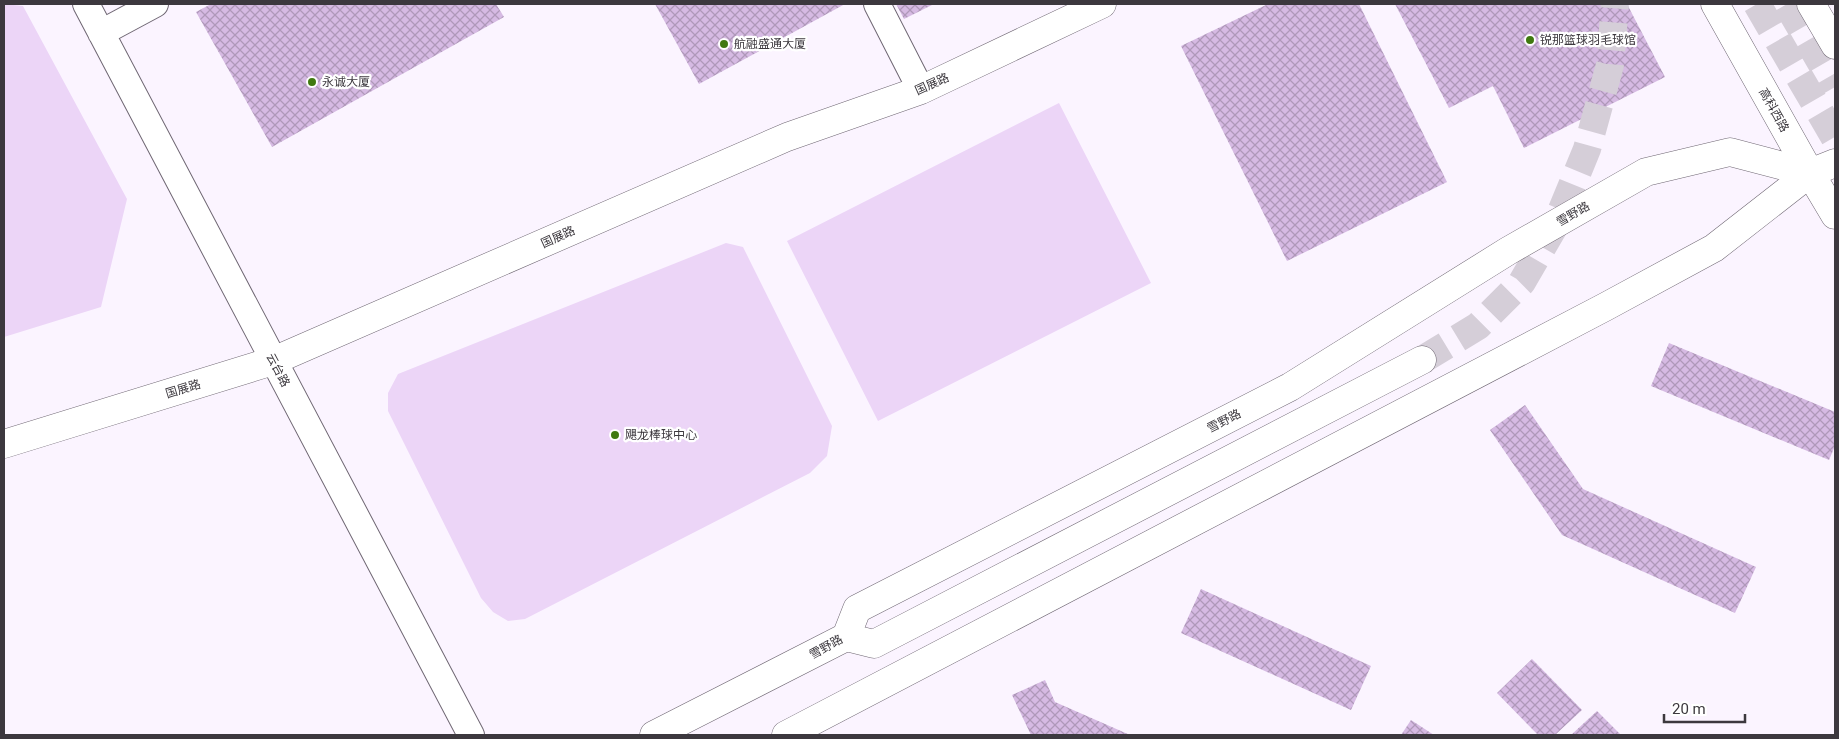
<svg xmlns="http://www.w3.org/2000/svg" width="1839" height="739" viewBox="0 0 1839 739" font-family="Roboto,'Noto Sans SC',sans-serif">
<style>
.green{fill:#ecd5f7}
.building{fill:url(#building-cross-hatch)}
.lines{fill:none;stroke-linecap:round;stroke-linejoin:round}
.secondary-tunnel{stroke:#d5ced8;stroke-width:28;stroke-dasharray:28 14;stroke-linecap:butt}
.street-casing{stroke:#6f6773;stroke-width:28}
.secondary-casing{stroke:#6f6773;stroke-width:29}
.primary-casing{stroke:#6f6773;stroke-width:29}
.street{stroke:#fff;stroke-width:26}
.secondary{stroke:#fff;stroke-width:28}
.primary{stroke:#fff;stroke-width:28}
.poi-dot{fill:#407910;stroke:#fff;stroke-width:2}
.labels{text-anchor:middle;stroke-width:4.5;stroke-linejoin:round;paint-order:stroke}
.poi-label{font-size:12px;fill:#3c383e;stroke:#fff;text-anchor:start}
.street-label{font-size:12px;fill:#3c383e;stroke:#fff}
</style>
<defs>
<pattern id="building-cross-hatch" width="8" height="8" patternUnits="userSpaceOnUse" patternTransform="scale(1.25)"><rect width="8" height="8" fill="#d6bae3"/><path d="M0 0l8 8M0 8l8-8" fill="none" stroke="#af98b9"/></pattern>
</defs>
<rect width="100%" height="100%" fill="#fbf4ff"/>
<!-- green -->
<path class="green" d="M4 4 23 6 127 199 101 307 4 337Z
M1059 103 1151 283 878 421 787 241Z
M726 243 743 247 832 426 827 456 810 473 525 619 508 621 493 612 481 598 388 411V393L398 374Z"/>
<!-- building -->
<path class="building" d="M211 4H496L504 17 272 147 196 12Z
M655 4H845L699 84Z
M896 4H934L904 19Z
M1268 4H1359L1447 182 1287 261 1181 46Z
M1395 4H1627L1665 77 1524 148 1493 86 1449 108Z
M1669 343 1835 412V446L1829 460 1651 386Z
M1525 405 1583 489 1756 567 1735 613 1562 535 1490 430Z
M1201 589 1371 666 1351 710 1181 633Z
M1532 659 1582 710 1555 735H1538L1497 693Z
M1045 680 1055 702 1130 735H1031L1012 695Z
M1597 711 1621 735H1571Z
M1411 720 1434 735H1401Z"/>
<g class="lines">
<!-- secondary-tunnel -->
<path class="secondary-tunnel" d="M1757 4 1835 138
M1787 4 1835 87
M1422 360 1478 326 1522 282 1557 222 1587 149 1610 65 1615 4"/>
<defs>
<path id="street" d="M86 4 471 735
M877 4 921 90
M101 33 155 4"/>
<path id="secondary" d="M4 444 273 361 787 137 921 90 1102 4
M846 637 874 644 1422 360
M654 735 846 637 857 609 1290 387 1508 251 1646 172 1730 152 1810 173
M786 735 1605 307 1714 248 1810 173 1835 163"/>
<path id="primary" d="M1715 4 1810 173 1835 215
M1811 4 1835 45"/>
</defs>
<!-- street casing -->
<use href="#street" class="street-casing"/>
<!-- secondary casing -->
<use href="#secondary" class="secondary-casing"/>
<!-- primary casing -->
<use href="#primary" class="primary-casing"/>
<!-- street -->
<use href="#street" class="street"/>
<!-- secondary -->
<use href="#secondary" class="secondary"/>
<!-- primary -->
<use href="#primary" class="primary"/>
</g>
<!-- markers -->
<g class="poi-dot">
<circle cx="1530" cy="40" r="5"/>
<circle cx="724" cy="44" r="5"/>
<circle cx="312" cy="82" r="5"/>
<circle cx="615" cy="435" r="5"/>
</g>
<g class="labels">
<!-- poi labels -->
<g class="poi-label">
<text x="1540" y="44">锐那篮球羽毛球馆</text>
<text x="734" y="48">航融盛通大厦</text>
<text x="322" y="86">永诚大厦</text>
<text x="625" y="439">飓龙棒球中心</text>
</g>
<!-- street labels -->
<g class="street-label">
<text transform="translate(932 84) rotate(-24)" y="4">国展路</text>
<text transform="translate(1774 110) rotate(61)" y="4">高科西路</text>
<text transform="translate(1573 214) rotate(-30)" y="4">雪野路</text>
<text transform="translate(558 237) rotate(-24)" y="4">国展路</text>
<text transform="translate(278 370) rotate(62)" y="4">云台路</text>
<text transform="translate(183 389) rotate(-17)" y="4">国展路</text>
<text transform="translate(1224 421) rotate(-27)" y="4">雪野路</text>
<text transform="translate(826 647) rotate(-29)" y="4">雪野路</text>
</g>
</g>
<!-- border -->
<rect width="1839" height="739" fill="none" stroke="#3c383e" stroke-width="10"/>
<!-- scale -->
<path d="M1664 714v8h81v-8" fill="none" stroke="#3c383e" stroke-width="2.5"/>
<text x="1672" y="714" font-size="15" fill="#3c383e" stroke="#ffffff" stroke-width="4" paint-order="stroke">20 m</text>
</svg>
